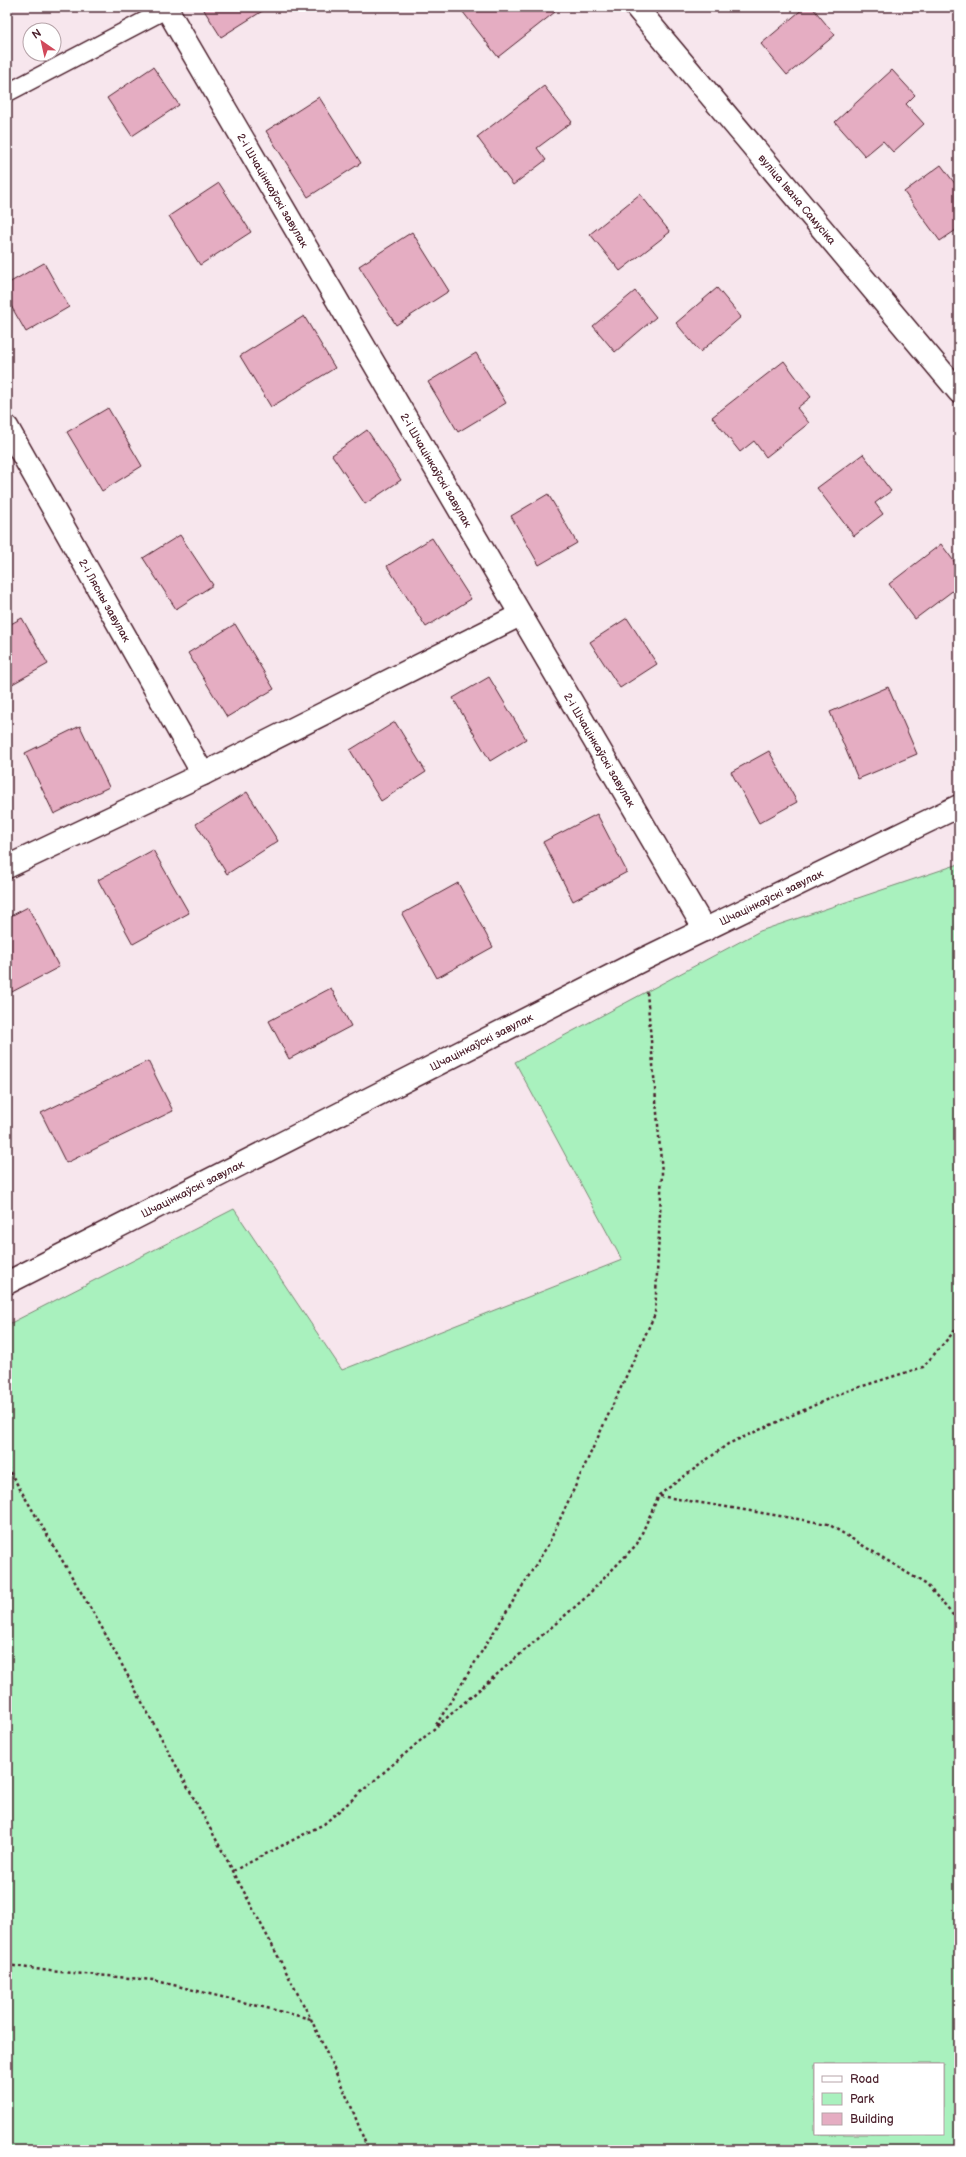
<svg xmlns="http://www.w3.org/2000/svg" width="966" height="2157" viewBox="0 0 966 2157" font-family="'Balsamiq Sans',sans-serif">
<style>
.green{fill:#a9f1be;stroke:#7a8874;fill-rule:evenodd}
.building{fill:#e5adc2;stroke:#4a1f2b}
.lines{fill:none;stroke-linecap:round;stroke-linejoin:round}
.service-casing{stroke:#4a1f2b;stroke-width:20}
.minor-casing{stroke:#4a1f2b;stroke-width:25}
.path{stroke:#4a1f2b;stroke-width:2.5;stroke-dasharray:3 3;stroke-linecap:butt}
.service{stroke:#fff;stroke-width:17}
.minor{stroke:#fff;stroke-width:22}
.labels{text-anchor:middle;stroke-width:3;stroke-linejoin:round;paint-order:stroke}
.street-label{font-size:11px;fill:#4a1f2b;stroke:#fff}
</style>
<rect width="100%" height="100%" fill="#f7e6ed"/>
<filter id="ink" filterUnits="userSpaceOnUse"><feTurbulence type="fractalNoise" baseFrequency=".025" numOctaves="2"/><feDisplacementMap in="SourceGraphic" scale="8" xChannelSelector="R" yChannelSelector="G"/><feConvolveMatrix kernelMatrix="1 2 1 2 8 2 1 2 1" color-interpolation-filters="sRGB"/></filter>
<g filter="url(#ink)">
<!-- green -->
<path class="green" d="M959 864V2150H7V1325L234 1209 342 1370 622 1260 515 1062 760 931ZM815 2064H943V2134H815Z"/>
<!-- building -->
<path class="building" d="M202 7H261L264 10 221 37Z
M459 7H551L555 12 498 57Z
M805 7H812L835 35 787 75 761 44Z
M153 67 179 105 132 136 107 98Z
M892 70 915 95 906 104 924 124 893 152 883 141 865 156 835 122Z
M544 86 572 122 537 148 546 160 513 185 477 137Z
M319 97 361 163 308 197 266 131Z
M941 165 959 189V228L940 241 904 192Z
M219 183 251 232 200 265 169 216Z
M640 194 670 232 620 271 590 234Z
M412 232 449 291 396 325 359 266Z
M44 263 69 307 26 332 7 299V284Z
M717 288 741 317 700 352 676 323Z
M635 291 656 317 615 352 593 326Z
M304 316 335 368 271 407 240 356Z
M476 353 506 403 458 432 428 382Z
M784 361 811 397 797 408 809 423 766 457 754 441 740 452 712 417Z
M108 408 142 466 102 491 67 432Z
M367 430 401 480 365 504 332 455Z
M863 454 891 491 875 503 883 514 854 536 817 488Z
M548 494 577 543 539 565 511 516Z
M180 535 213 585 176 609 143 558Z
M432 538 471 599 426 627 387 566Z
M941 544 959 568V586L915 619 889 584Z
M22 618 48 664 7 687V626Z
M627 618 657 664 620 688 590 642Z
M235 624 274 689 227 717 188 653Z
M489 677 526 739 490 761 453 698Z
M888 687 917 754 858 779 830 712Z
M395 722 426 772 381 801 350 750Z
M80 726 109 787 54 814 25 753Z
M769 751 797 802 759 823 731 772Z
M247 792 278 841 227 874 196 824Z
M597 814 627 872 573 901 543 842Z
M153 850 189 913 133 944 98 880Z
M458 883 493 947 437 978 402 914Z
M28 907 59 967 10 993 7 988V918Z
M331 988 351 1026 289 1059 269 1021Z
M148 1061 173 1111 66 1163 41 1113Z"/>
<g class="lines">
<defs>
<path id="service" d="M7 93 167 9"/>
<g id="minor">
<path id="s1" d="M636 7 959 392"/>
<path id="s2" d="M167 9 705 930"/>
<path id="s3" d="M7 427 203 774"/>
<path d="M7 867 203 774 520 615"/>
<path id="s4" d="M7 1283 644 959 959 806"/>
</g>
</defs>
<!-- service casing -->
<use href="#service" class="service-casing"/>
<!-- minor casing -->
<use href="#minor" class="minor-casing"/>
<!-- path -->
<path class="path" d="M7 1467 101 1626 233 1871 311 2019 351 2106 368 2150
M660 1496 828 1524 927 1585 959 1622
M436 1725 548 1545 655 1314 662 1173 647 992
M233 1871 324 1824 584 1599 637 1544 659 1495 728 1444 844 1392 923 1367 959 1326
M7 1965 50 1971 153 1980 311 2019"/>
<!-- service -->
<use href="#service" class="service"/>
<!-- minor -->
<use href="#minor" class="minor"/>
</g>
</g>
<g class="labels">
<!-- street labels -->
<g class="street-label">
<text dy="4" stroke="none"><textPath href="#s2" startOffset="210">2-і Шчацінкаўскі завулак</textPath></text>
<text dy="4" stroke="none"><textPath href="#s1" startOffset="251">вуліца Івана Самусіка</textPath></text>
<text dy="4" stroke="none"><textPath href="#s2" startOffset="534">2-і Шчацінкаўскі завулак</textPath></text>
<text dy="4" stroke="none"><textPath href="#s3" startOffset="199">2-і Лясны завулак</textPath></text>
<text dy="4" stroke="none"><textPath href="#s2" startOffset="858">2-і Шчацінкаўскі завулак</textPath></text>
<text dy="4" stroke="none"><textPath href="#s4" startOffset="856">Шчацінкаўскі завулак</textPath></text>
<text dy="4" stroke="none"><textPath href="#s4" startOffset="532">Шчацінкаўскі завулак</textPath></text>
<text dy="4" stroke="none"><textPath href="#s4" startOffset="208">Шчацінкаўскі завулак</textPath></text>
</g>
</g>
<!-- margin -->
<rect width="966" height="2157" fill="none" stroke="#fff" stroke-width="24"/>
<rect x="12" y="12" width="942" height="2133" fill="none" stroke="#4a1f2b" stroke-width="1.5" filter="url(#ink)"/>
<!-- legend -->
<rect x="814" y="2063" width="130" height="72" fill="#ffffff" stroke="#b7a5aa"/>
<rect x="822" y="2076" width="20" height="6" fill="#ffffff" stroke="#b7a5aa"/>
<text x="850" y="2083" font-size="12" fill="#4a1f2b">Road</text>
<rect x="822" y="2093" width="20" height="12" fill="#a9f1be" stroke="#b7a5aa"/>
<text x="850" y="2103" font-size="12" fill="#4a1f2b">Park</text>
<rect x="822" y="2113" width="20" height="12" fill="#e5adc2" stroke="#b7a5aa"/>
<text x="850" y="2123" font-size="12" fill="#4a1f2b">Building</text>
<!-- north arrow -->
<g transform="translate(42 42) rotate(326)"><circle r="19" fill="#ffffff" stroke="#b7a5aa"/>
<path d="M0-3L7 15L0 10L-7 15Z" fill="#d1495b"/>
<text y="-6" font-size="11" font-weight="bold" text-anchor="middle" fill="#4a1f2b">N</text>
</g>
</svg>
